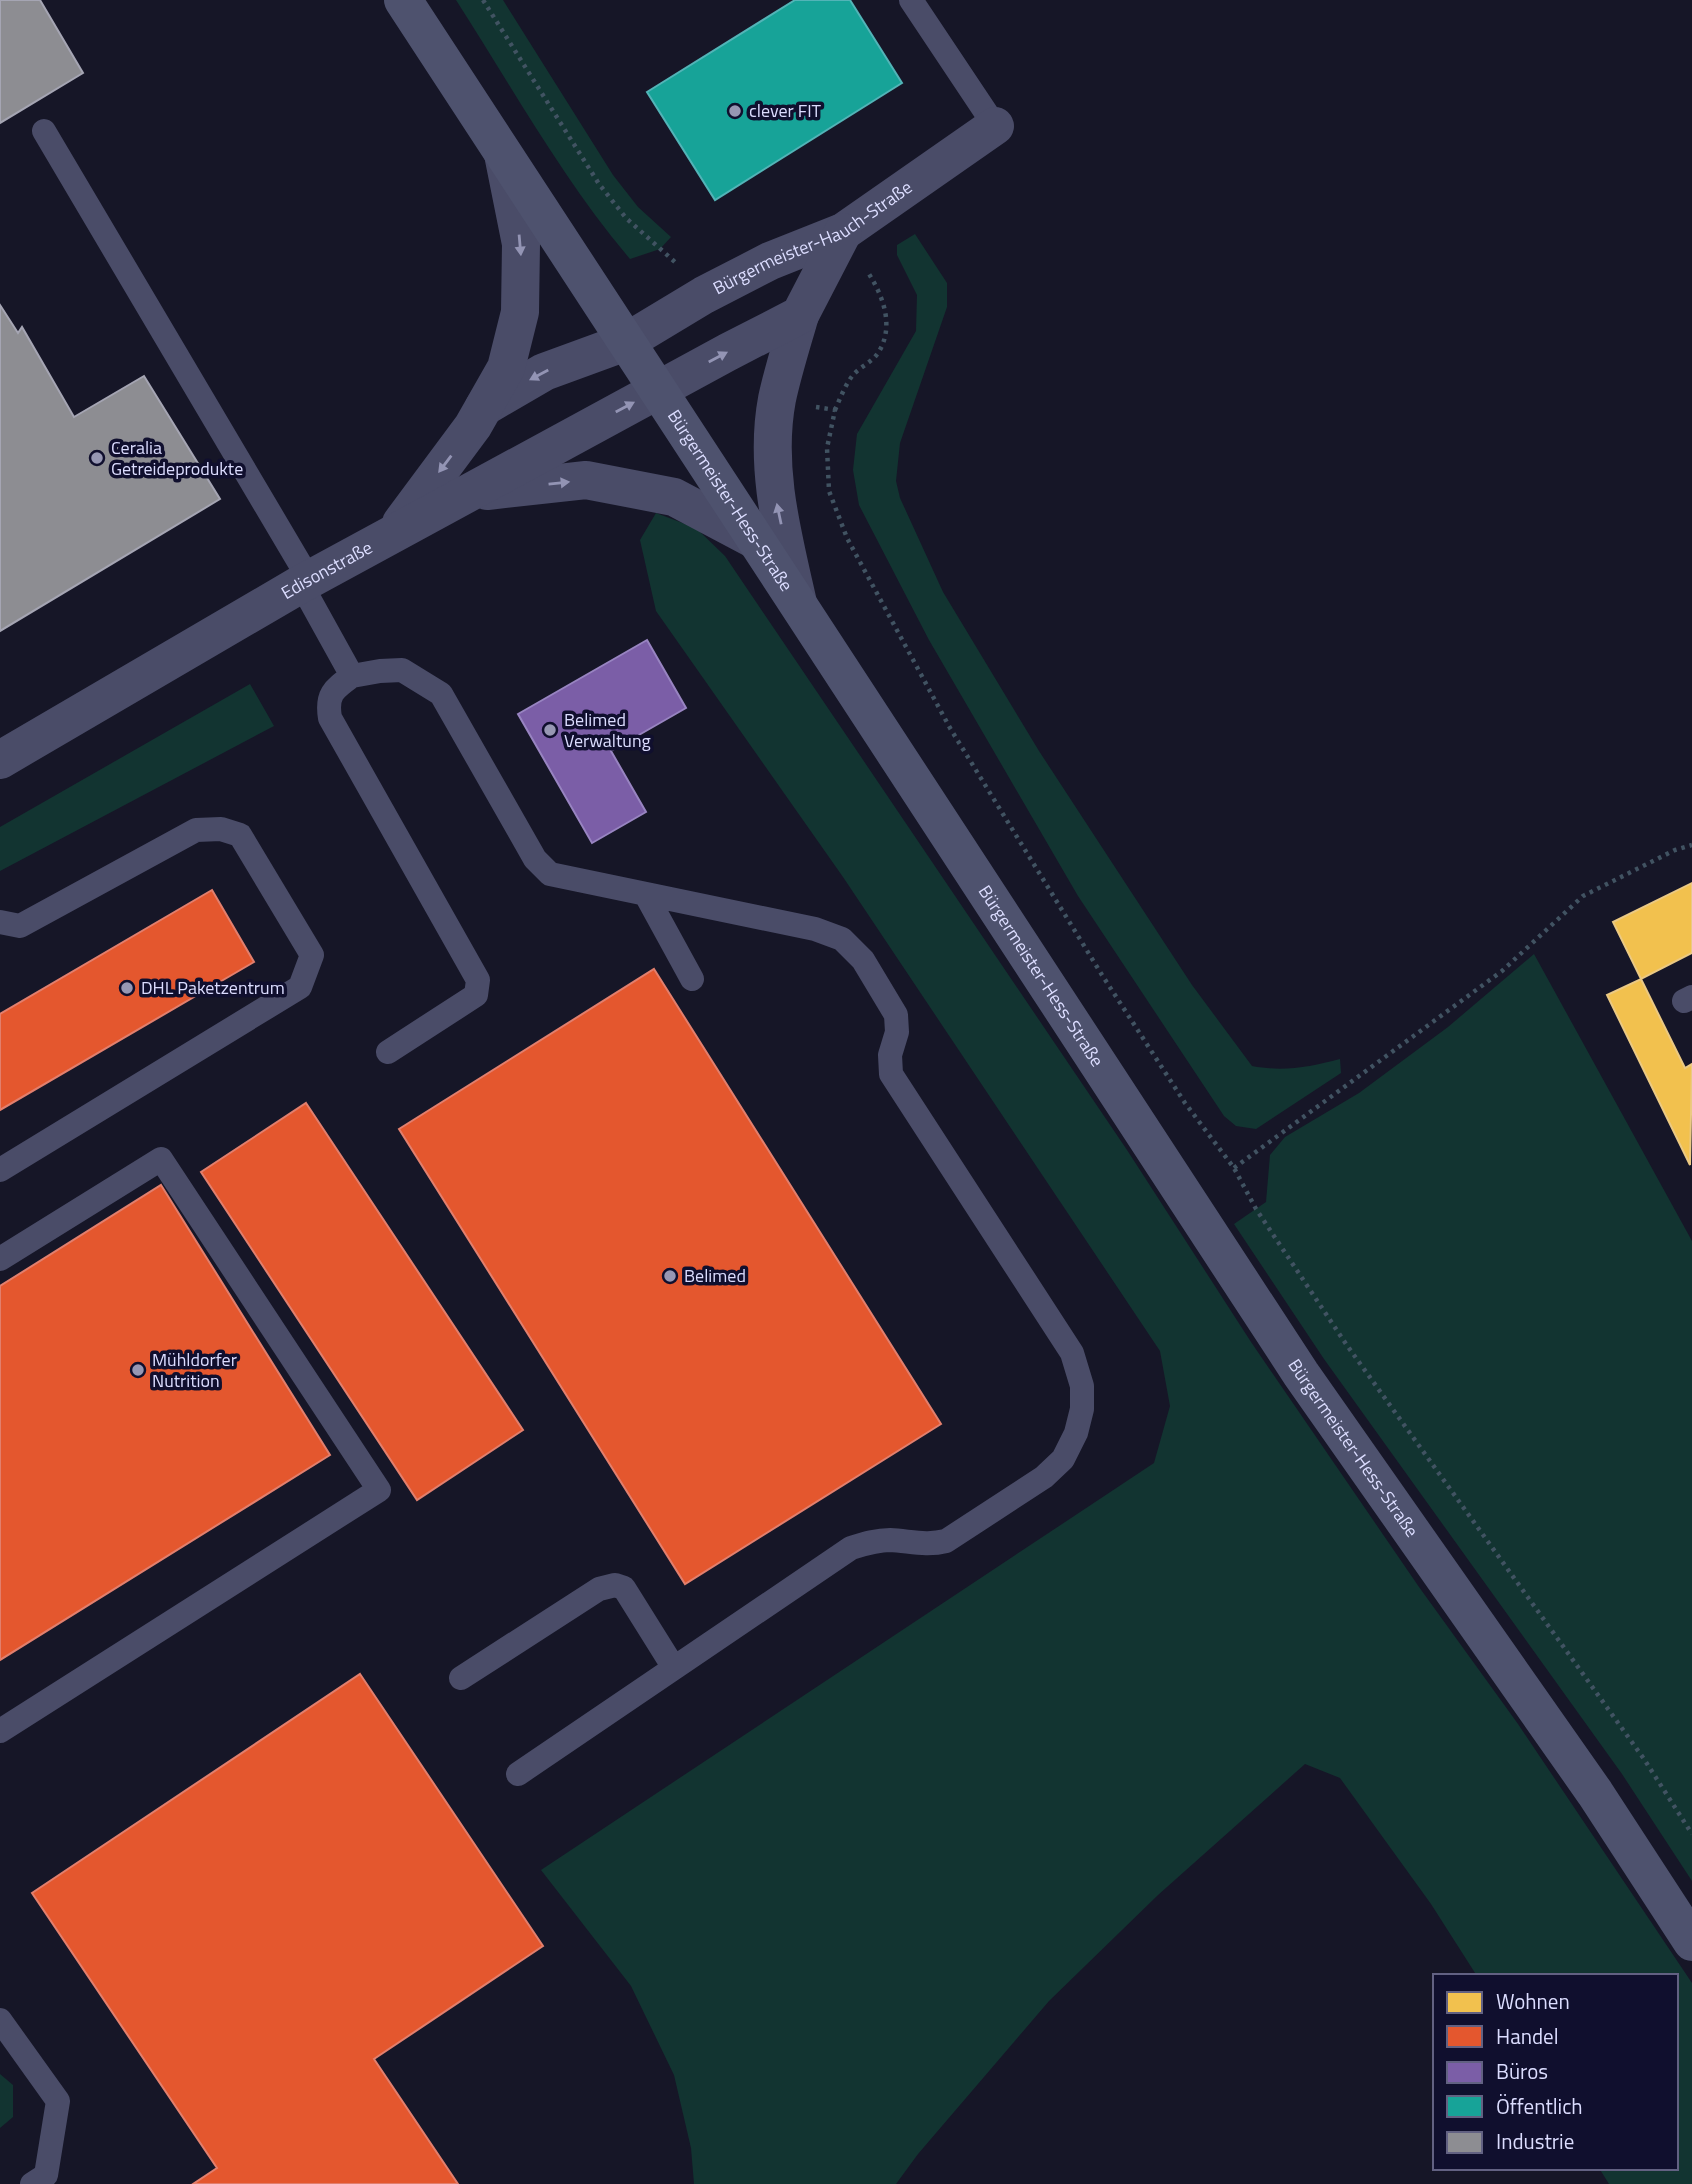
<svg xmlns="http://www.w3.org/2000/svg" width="1692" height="2184" viewBox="0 0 1692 2184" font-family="'Titillium Web',sans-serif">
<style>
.green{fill:#123431}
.homes{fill:#f2c14e;stroke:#ebc983;stroke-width:2}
.shops{fill:#e4572e;stroke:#e27f6d;stroke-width:2}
.offices{fill:#7b5ea7;stroke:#9884c1;stroke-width:2}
.public{fill:#17a398;stroke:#52b4b7;stroke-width:2}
.industry{fill:#8d8d92;stroke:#a5a5b3;stroke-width:2}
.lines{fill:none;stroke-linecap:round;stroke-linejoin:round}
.path{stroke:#415362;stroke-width:4.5;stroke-dasharray:3.5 5;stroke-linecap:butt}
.lane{stroke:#4a4c68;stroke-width:24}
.street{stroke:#4a4c68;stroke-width:38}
.secondary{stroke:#4e526e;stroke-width:38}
.oneway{fill:#9394b4}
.poi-dot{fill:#9797b3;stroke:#100f2e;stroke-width:2.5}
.labels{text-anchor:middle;stroke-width:7;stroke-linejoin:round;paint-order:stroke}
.poi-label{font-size:18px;fill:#dcddff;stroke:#100f2e;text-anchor:start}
.street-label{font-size:18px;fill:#dcddff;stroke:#100f2e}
</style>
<rect width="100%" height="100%" fill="#161627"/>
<!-- green -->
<path class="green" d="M456 0H503L613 175 638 207 671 237 660 249 630 259C563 180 512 87 456 0Z
M915 234 947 283V307L900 443 896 481 900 498 943 592 1039 751 1192 985 1252 1066C1283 1072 1310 1067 1340 1059L1341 1073 1256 1129 1236 1126 1224 1116 1078 896 929 640 859 505 853 470 857 434 916 331 917 295 897 255V245Z
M656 513 696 528 725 556 1127 1150 1251 1342 1419 1587 1518 1724 1692 1983V2184H1609L1599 2168H1676V1976H1477L1431 1904 1340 1778 1305 1764 1158 1895 1049 2001 918 2154 896 2184H694L691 2148 674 2075 631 1986 541 1870 1154 1463 1170 1406 1160 1351 843 877 656 611 640 540Z
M250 684 274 726 0 871V827Z
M1534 954 1692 1241V1881L1622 1774 1324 1359 1234 1224 1266 1202 1270 1155 1285 1137 1359 1093 1448 1027Z
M0 2074 13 2085V2117L0 2128Z"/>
<!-- homes -->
<path class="homes" d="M1692 883V953L1641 979 1613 922Z
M1641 979 1685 1068 1692 1064 1690 1165 1607 995Z"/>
<!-- shops -->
<path class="shops" d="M212 890 254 962 0 1110V1014Z
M654 969 941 1424 685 1584 399 1129Z
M306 1103 523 1430 417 1500 201 1172Z
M161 1185 330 1455 0 1660V1286Z
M360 1674 543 1946 374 2059 458 2184H193L217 2168 32 1893Z"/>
<!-- offices -->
<path class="offices" d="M647 640 686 708 611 751 646 812 592 843 518 714Z"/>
<!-- public -->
<path class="public" d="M795 0H850L902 83 715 200 647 92Z"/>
<!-- industry -->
<path class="industry" d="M0 0H40L83 73 0 123Z
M0 305 18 333 22 327 74 417 144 376 220 499 0 631Z"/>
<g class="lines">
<!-- path -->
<path class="path" d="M483 0 599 184 626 218 676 263
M816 407 835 410 827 448 829 491 847 538 950 728 1102 975 1185 1103 1234 1168 1256 1209 1346 1344 1644 1759 1692 1834
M835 410C840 399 845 385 853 375 860 367 872 362 878 353 895 327 883 296 869 274
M1234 1168 1502 971 1583 896 1675 850 1692 845"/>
<!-- lane -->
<path class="lane" d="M911 0 995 126
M44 131 309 579
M301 584 352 676C334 689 326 694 330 718L478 980 476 995 388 1052
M352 676 380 671 402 670 441 694 535 859 550 874 815 929 842 939 863 960 896 1015 897 1032 890 1055 891 1074 1072 1353 1082 1386V1409L1076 1433 1063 1459 1044 1477 946 1541C926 1546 910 1541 890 1540 876 1540 864 1544 851 1548L518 1774
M646 895 692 979
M0 922 20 926 196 830 221 829 240 835 312 955 300 987 0 1170
M1684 1001 1692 997
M0 1259 161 1159 379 1490 0 1731
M461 1678 599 1589 615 1585 624 1588 674 1668
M0 2020 58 2101 46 2175 32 2184"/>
<!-- street -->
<g class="street">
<path id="s1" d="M484 407 544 372 626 342 704 295 770 261 843 232 995 126"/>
<path d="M487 491 586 480 674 497 757 541"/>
<path d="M401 523 473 426 506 368 520 312 521 244 503 154"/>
<path d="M798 603C783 536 764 468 777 399 783 371 792 343 800 315"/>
<path id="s2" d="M0 760 301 584 728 352 800 315 843 232"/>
</g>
<!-- secondary -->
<path class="secondary" id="s3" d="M403 0 1301 1374 1595 1793 1692 1942"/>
</g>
<!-- one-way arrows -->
<defs><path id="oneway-solid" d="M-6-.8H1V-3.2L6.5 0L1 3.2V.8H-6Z" transform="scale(1.75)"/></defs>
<g class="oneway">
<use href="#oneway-solid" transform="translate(520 245) rotate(85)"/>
<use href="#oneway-solid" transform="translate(718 357) rotate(-28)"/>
<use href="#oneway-solid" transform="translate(539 375) rotate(152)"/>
<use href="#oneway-solid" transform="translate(625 407) rotate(-28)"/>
<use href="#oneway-solid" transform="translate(445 464) rotate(127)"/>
<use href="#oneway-solid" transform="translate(559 483) rotate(-6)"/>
<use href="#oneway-solid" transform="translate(779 514) rotate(-102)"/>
</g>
<!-- markers -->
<g class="poi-dot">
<circle cx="735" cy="111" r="7"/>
<circle cx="97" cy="458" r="7"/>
<circle cx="550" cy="730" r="7"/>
<circle cx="127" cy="988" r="7"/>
<circle cx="670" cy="1276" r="7"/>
<circle cx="138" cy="1370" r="7"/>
</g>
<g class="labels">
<!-- poi labels -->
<g class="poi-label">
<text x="749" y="117">clever FIT</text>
<text x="111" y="454">Ceralia<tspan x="111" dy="21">Getreideprodukte</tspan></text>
<text x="564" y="726">Belimed<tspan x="564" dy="21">Verwaltung</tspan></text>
<text x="141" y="994">DHL Paketzentrum</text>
<text x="684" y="1282">Belimed</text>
<text x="152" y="1366">Mühldorfer<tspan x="152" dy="21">Nutrition</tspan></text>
</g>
<!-- street labels -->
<g class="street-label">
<text dy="6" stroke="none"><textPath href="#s1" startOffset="371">Bürgermeister-Hauch-Straße</textPath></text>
<text dy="6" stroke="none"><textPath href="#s3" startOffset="598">Bürgermeister-Hess-Straße</textPath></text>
<text dy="6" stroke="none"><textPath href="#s2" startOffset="378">Edisonstraße</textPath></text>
<text dy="6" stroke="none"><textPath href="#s3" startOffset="1166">Bürgermeister-Hess-Straße</textPath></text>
<text dy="6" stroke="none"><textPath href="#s3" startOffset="1732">Bürgermeister-Hess-Straße</textPath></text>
</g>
</g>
<!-- legend -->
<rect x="1433" y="1974" width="245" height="196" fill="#100f2e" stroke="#626182" stroke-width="2"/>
<rect x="1447" y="1992" width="35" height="21" fill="#f2c14e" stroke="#626182" stroke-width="2"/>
<text x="1496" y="2009" font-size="21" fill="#dcddff">Wohnen</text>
<rect x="1447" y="2026" width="35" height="21" fill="#e4572e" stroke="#626182" stroke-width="2"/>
<text x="1496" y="2044" font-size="21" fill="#dcddff">Handel</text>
<rect x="1447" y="2062" width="35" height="21" fill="#7b5ea7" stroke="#626182" stroke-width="2"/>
<text x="1496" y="2079" font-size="21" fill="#dcddff">Büros</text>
<rect x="1447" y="2096" width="35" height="21" fill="#17a398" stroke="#626182" stroke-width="2"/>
<text x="1496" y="2114" font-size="21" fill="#dcddff">Öffentlich</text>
<rect x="1447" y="2132" width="35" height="21" fill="#8d8d92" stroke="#626182" stroke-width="2"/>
<text x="1496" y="2149" font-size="21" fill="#dcddff">Industrie</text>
</svg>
